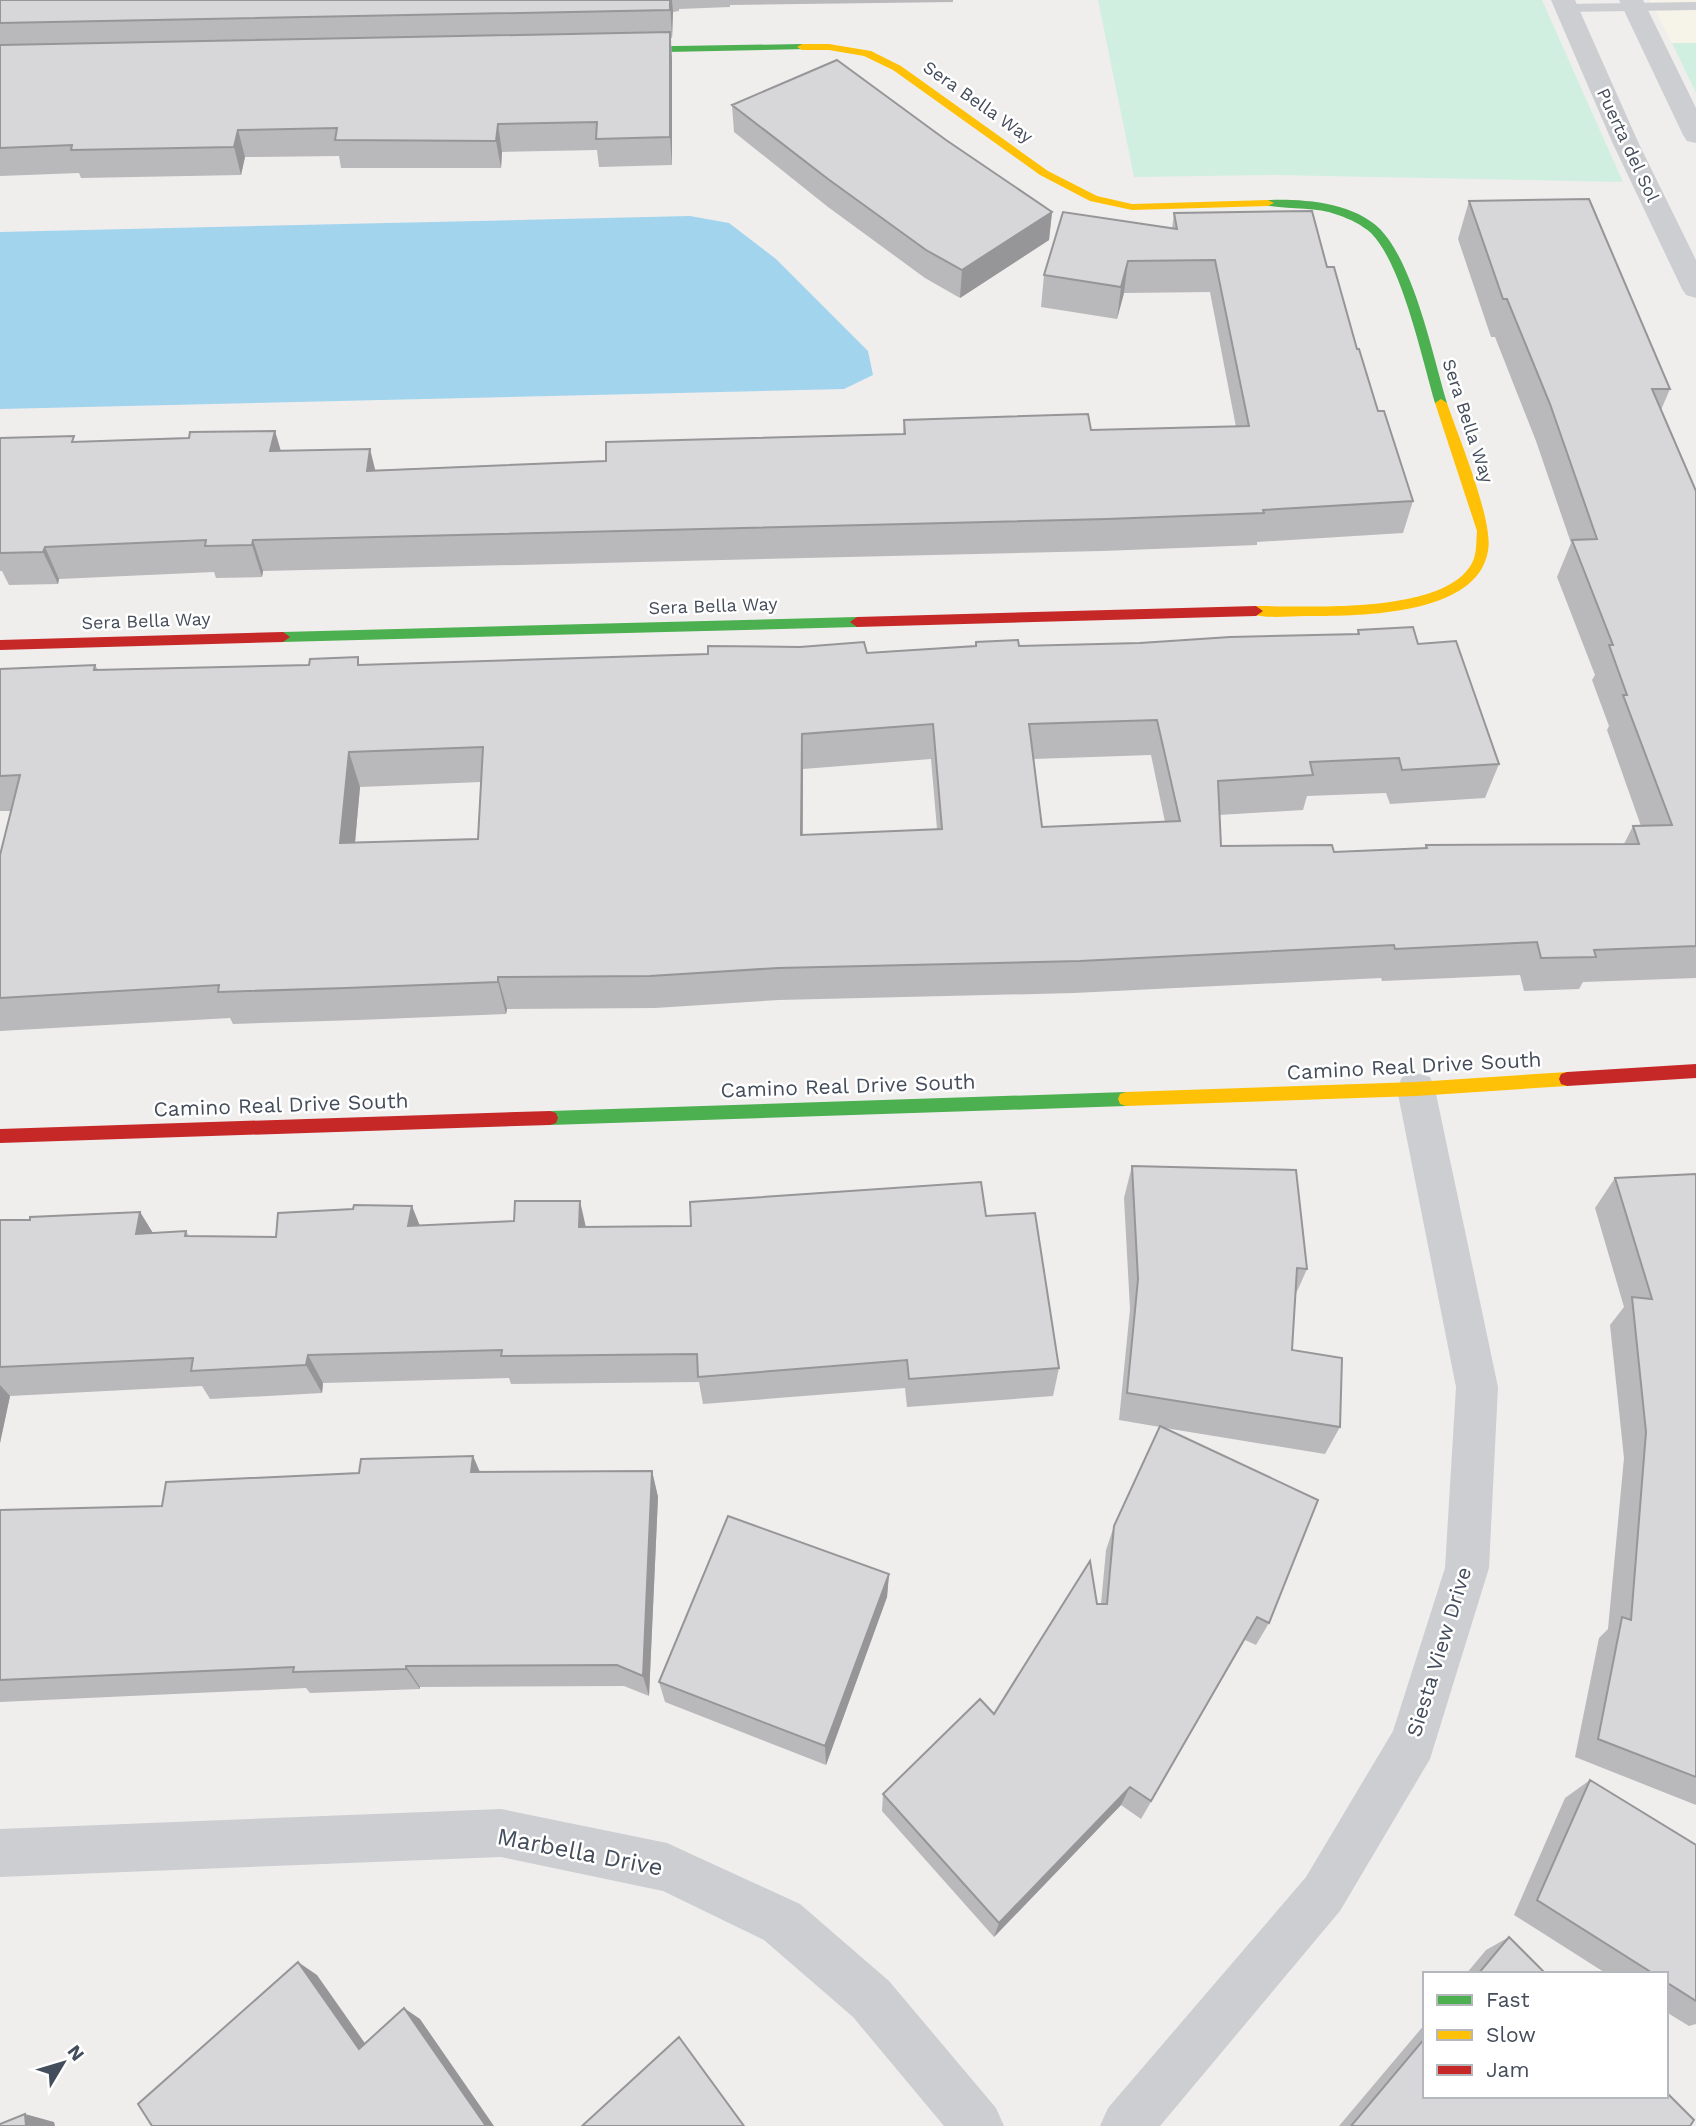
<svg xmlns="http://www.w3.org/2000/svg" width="1696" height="2126" viewBox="0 0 1696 2126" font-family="'Work Sans',sans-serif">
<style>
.commercial{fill:#f6f4e8}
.green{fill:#d1efe0}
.water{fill:#a3d4ee}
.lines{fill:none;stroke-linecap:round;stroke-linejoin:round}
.lane{fill:#ccced1;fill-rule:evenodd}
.street{fill:#ccced1;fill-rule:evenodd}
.fast{fill:#4caf50;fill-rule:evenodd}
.slow{fill:#ffc107;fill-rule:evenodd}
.jam{fill:#c62828;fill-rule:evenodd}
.wall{fill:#b9b9bb;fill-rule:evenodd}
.shaded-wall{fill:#969698}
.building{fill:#d7d7d9;stroke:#969698;stroke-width:2;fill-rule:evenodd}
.labels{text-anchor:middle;stroke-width:5;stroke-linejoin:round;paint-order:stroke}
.far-street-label{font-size:18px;fill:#444d5b;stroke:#fff}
.street-label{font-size:21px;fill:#444d5b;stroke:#fff}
.near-street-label{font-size:24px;fill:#444d5b;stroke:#fff}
</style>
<rect width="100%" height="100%" fill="#efeeed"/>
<!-- commercial -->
<path class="commercial" d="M1650 0H1696V43H1672Z"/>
<!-- green -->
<path class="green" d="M1098 0H1542L1623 182 1275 175 1134 177Z
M1672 43H1696V93Z"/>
<!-- water -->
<path class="water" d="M690 216 729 223 776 259 868 351 873 375 844 389 0 409V232Z"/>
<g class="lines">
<!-- lane -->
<path class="lane" d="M1696 2V10L1566 12 1559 8 1566 4Z"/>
<!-- street -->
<path class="street" d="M1551 0H1575L1639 144 1696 260V298L1686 295 1682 289 1613 144Z
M1619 0H1643L1696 108V143L1687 141 1683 135Z
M1416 1073 1430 1077 1435 1089 1498 1387 1489 1568 1430 1759 1340 1911 1160 2126H1100L1108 2108 1306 1877 1393 1731 1445 1568 1456 1387 1397 1089 1402 1077Z
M501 1809 667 1843 800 1904 889 1981 996 2108 1004 2126H944L853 2017 764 1940 663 1891 501 1857 0 1877V1829Z"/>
<!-- fast -->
<path class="fast" d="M802 44 806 45V49L618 53 613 50 618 47Z
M1268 200C1304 199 1352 202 1380 229 1414 264 1433 356 1447 403L1445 406 1441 407 1435 403C1422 359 1402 264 1371 233 1362 225 1350 219 1338 215 1314 206 1289 210 1264 205L1262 203Z
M857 617 864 622 857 627 283 642 276 637 283 632Z
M1126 1092 1132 1094 1134 1099 1132 1104 1126 1106 550 1125 544 1123 542 1118 544 1113 550 1111Z"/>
<!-- slow -->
<path class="slow" d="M829 44 871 51 901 66 1048 171 1097 196 1132 204 1268 200 1274 203 1268 206 1132 210 1090 201 1040 175 893 70 864 56 829 50H802L797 47 802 44Z
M1441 399 1447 403C1458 436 1494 521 1488 551 1477 617 1355 616 1305 616 1288 616 1267 619 1251 614V608L1256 606C1307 606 1445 615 1472 563 1477 554 1476 541 1477 531L1435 403Z
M1567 1072 1573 1074 1575 1079 1573 1084 1567 1086 1416 1096 1126 1106 1120 1104 1118 1099 1120 1094 1126 1092 1416 1082Z"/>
<!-- jam -->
<path class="jam" d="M1256 606 1263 611 1256 616 857 627 850 622 857 617Z
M283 632 290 637 283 642 0 650V640Z
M1696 1064V1078L1567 1086 1561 1084 1559 1079 1561 1074 1567 1072Z
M550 1111 556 1113 558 1118 556 1123 550 1125 0 1143V1129Z"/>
</g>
<!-- wall -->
<path class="wall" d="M0 0H953V2L730 5V7L679 9V11L673 12 672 38H671L672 59V165L599 167 597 150 502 152 501 168H341L339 156 245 157 241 175 81 178 79 173 0 176Z
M732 105 1052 212 1049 240 960 298 925 278 828 207 734 132Z
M1469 201 1670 389 1661 410 1696 491V978L1583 982 1579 989 1524 991 1520 975 1382 981 1381 978 1074 993 779 1000 655 1008 507 1009 506 1014 358 1020 233 1024 230 1018 0 1031V855L11 811H0V669L95 665 98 670 361 665 867 653 975 646 976 642 1019 646 1140 643 1357 634 1358 630 1418 644 1499 764 1485 798 1390 804 1386 793 1307 796 1303 810 1219 815 1221 846 1334 852 1424 848 1426 845 1624 844 1633 826H1641L1607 730 1609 726 1592 680 1595 675 1557 577 1571 543 1536 441 1495 337H1491L1458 239ZM1151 755 1165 822 1042 827 1033 759ZM931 759 937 829 803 835V769ZM481 782 478 839 355 842 360 787Z
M1174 213 1327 267 1378 411 1413 501 1403 533 1257 542V545L1102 551 263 571 262 577 216 578 214 572 59 579 58 584 9 585 2 571H0V438L76 442 189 438 275 431 281 451 375 470 606 461 903 434 904 420 1091 430 1236 427 1210 292 1124 293 1117 319 1041 307 1044 275 1172 229Z
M1132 1166 1307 1269 1295 1296 1292 1350 1340 1427 1325 1454 1165 1428 1269 1623 1256 1645 1245 1640 1141 1819 1121 1805 994 1937 882 1811 883 1794 994 1714 1097 1604H1101L1106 1550 1114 1526 1160 1427 1119 1420 1130 1309 1124 1198Z
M1696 1174V1805L1575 1757 1599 1638 1608 1629 1624 1458 1610 1325 1624 1307 1595 1208 1615 1178Z
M140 1212 153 1233 186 1231 189 1236 276 1237 420 1226 586 1227 691 1226 986 1216 1059 1368 1053 1396 907 1407 905 1388 703 1404 699 1382 511 1384 509 1378 323 1383 322 1393 210 1399 202 1386 10 1396 0 1443V1220H30Z
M473 1456 480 1472 652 1471 658 1497 649 1696 624 1686 420 1687V1689L310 1693 306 1688 0 1702V1510L162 1506 359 1473Z
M889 1574 887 1597 826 1765 665 1702 659 1682Z
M1590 1780 1696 1845V2024L1689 2026 1666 2012V1974H1607L1514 1915 1565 1798Z
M1509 1937 1546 1974H1466L1486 1950Z
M1425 2024V2096L1690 2126H1339Z"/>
<!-- shaded-wall -->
<path class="shaded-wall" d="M670 0H672L673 12 672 38Z
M670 32 672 59V165L670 137Z
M498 124 502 152 501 168 496 141Z
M238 130 245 157 241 175 234 147Z
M1052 212 1049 240 960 298 962 270Z
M1128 261 1124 293 1117 319 1121 287Z
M275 431 284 463 270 451Z
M370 449 378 481 367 471Z
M253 540 263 571 262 577 252 545Z
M45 547 59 579 58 584 43 552Z
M802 734 803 769 802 869 801 835Z
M349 752 360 787 352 876 340 843Z
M498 977 507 1009 506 1014 498 982Z
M580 1201 587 1232 579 1227Z
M412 1206 424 1236 408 1226Z
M140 1212 159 1243 136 1234Z
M308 1355 323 1383 322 1393 306 1365Z
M0 1385 10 1396 0 1443Z
M473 1456 484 1482 471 1472Z
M652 1471 658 1497 649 1696 643 1676Z
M889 1574 887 1597 826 1765 825 1746Z
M406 1666 420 1687V1689L406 1669Z
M1130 1787 1121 1805 994 1937 999 1923Z
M298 1962 317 1975 376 2059 359 2049Z
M404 2008 420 2019 494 2126H486Z
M25 2114 54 2122 55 2126H26Z"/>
<!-- building -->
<path class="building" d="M0 0H670V10L0 23Z
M670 32V137L596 139 597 122 498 124 496 141 335 140 337 128 238 130 234 147 71 150 72 145 0 148V45Z
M837 60 946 140 1052 212 962 270 926 250 828 179 732 105Z
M1589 199 1670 389H1652L1696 491V946L1594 950 1596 957 1541 958 1537 942 1395 949 1394 945 1080 961 778 968 650 976 498 977V982L346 988 218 992 219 985 0 998V855L20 775 0 776V669L95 665 94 670 309 665 310 659 358 657V665L708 654V646L800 647 864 642 867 653 976 646V642L1018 640 1019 646 1140 643 1230 637 1359 634 1358 630 1413 627 1418 644 1456 641 1499 764 1402 770 1399 758 1310 762 1313 775 1218 781 1221 846 1332 845 1334 852 1427 848 1426 845 1639 844 1633 826 1672 825 1623 695H1627L1609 645H1613L1572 540 1597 539 1550 404 1507 299H1503L1469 201ZM1157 720 1180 821 1042 827 1029 724ZM933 724 942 829 801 835 802 734ZM483 747 478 839 340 843 349 752Z
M1312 211 1327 267H1334L1357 349H1359L1378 411H1384L1413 501 1263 510 1264 513 1107 519 253 540 252 545 205 546 206 540 45 547 43 552 0 553V438L74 436 72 442 189 438 190 432 275 431 270 451 370 449 367 471 606 461V442L905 434 904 420 1088 414 1091 430 1249 426 1215 260 1128 261 1121 287 1044 275 1063 212 1177 229 1174 213Z
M1132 1166 1296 1170 1307 1269 1297 1268 1292 1350 1342 1358 1340 1427 1127 1393 1138 1279Z
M1696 1174V1777L1598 1739 1622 1617 1631 1620 1646 1432 1632 1297 1652 1299 1615 1178Z
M981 1182 986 1216 1035 1213 1059 1368 909 1379 907 1360 698 1377 697 1354 501 1356 502 1350 308 1355 306 1365 191 1371 193 1358 0 1367V1220H30V1217L140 1212 136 1234 186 1231 185 1236 276 1237 278 1213 353 1209 354 1205 412 1206 408 1226 514 1221 515 1201H580L579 1227 691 1226 690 1202Z
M1160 1426 1318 1500 1269 1623 1257 1617 1151 1801 1130 1787 999 1923 883 1794 980 1699 994 1714 1090 1561 1097 1604H1107L1114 1526Z
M473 1456 471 1472 652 1471 643 1676 617 1665 406 1666V1669L293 1672 294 1667 0 1680V1510L162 1506 166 1482 359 1473 361 1459Z
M728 1516 889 1574 825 1746 659 1682Z
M1590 1780 1696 1845V2001L1666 1982V1974H1654L1537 1900Z
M1509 1937 1546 1974H1478Z
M298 1962 359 2049 404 2008 486 2126H152L138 2104Z
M679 2037 744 2126H582Z
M1425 2038V2096H1666V2092L1694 2120 1690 2126H1351Z
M25 2114 26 2126H0V2124Z"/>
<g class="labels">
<!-- far-street labels -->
<g class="far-street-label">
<text transform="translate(978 102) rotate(35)" y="6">Sera Bella Way</text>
<text transform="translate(1628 145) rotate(65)" y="6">Puerta del Sol</text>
<text transform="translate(1468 421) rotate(72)" y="6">Sera Bella Way</text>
<text transform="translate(713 606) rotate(-2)" y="6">Sera Bella Way</text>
<text transform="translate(146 621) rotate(-2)" y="6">Sera Bella Way</text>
</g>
<!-- street labels -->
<g class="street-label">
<text transform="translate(1414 1066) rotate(-3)" y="7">Camino Real Drive South</text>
<text transform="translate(848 1086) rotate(-2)" y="7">Camino Real Drive South</text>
<text transform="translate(281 1105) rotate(-2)" y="7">Camino Real Drive South</text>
<text transform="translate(1439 1652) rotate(-73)" y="7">Siesta View Drive</text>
</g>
<!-- near-street labels -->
<g class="near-street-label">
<text transform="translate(580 1852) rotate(11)" y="8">Marbella Drive</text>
</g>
</g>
<!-- legend -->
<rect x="1423" y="1972" width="245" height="126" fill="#ffffff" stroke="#b4b8bd" stroke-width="2"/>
<rect x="1437" y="1995" width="35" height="10" fill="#4caf50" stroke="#b4b8bd" stroke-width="2"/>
<text x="1486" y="2007" font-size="21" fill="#444d5b">Fast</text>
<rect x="1437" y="2030" width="35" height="10" fill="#ffc107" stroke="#b4b8bd" stroke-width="2"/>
<text x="1486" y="2042" font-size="21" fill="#444d5b">Slow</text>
<rect x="1437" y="2065" width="35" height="10" fill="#c62828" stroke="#b4b8bd" stroke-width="2"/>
<text x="1486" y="2077" font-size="21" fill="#444d5b">Jam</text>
<!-- north arrow -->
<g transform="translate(63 2063) rotate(52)" stroke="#ffffff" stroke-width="5" paint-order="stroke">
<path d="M0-5L12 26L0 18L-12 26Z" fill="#444d5b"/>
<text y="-10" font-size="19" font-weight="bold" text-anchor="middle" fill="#444d5b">N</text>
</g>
</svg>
